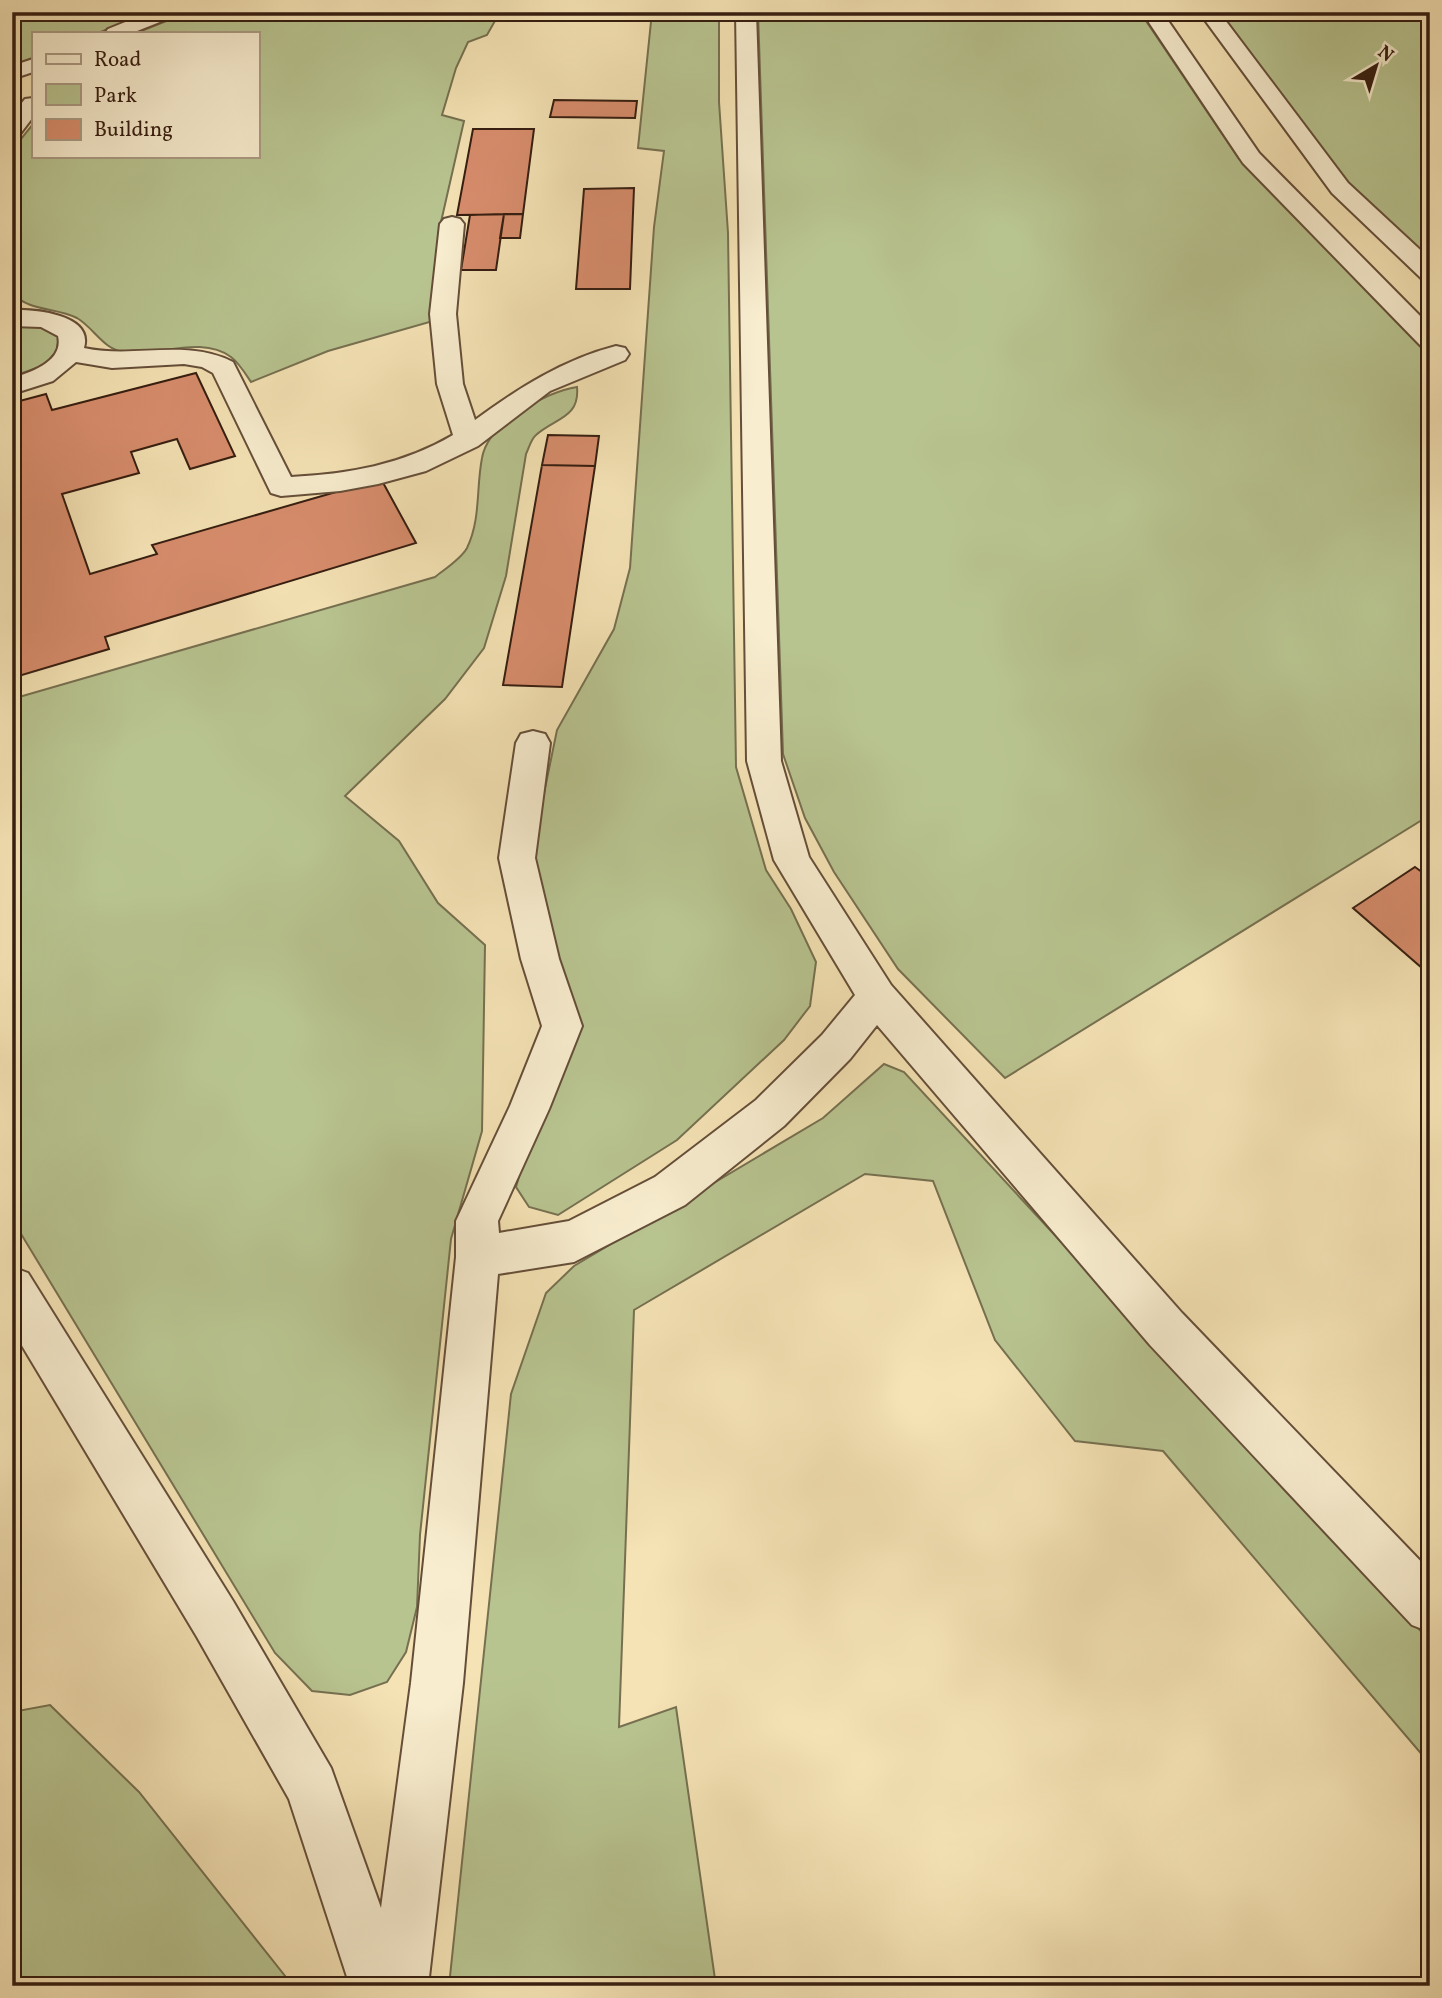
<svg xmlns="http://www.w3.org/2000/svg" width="1442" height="1998" viewBox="0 0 1442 1998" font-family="Vollkorn,serif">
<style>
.green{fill:#b8c490;stroke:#767050;stroke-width:2}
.building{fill:#d88d6d;stroke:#351d10;stroke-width:2}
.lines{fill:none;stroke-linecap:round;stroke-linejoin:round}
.minor-casing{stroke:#654e39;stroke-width:4}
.minor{fill:#f8edcf;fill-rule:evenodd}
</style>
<rect width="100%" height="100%" fill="#f5e3b5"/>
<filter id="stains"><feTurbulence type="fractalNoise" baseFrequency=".00286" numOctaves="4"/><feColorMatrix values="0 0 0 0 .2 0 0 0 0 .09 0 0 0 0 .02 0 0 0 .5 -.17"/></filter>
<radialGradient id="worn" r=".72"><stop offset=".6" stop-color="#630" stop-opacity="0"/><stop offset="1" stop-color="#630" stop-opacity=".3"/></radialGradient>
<!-- green -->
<path class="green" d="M12 12H151L98 33H33V58L12 66Z
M189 12H500L487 35 468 42 456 68 442 115 464 121 441 222 433 321 328 351 251 382C245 373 239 363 231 357 201 335 157 357 124 352 104 350 94 328 77 318 55 307 30 312 12 293V150L33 124V156H257V33H136Z
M652 12H719V102L728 233 736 767 766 870 791 909 816 962 810 1006 784 1040 677 1140 558 1215 529 1207 516 1187 526 1152 549 1100 551 940 532 852 557 730 614 629 630 568 654 227 664 151 638 148Z
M758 12H1140L1239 159 1430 355V815L1005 1078 898 969 834 872 805 818 783 754Z
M1217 12H1430V264L1325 160Z
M12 324C32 326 50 325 64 341 47 366 41 368 12 376Z
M577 387C580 418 555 418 536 435 531 439 529 448 526 454L506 576 484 648 445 699 345 796 399 841 438 903 485 945 482 1131 451 1239 420 1535 417 1607 406 1652 387 1682 350 1695 312 1691 275 1653 12 1219V699L435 577C445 569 461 559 467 548 481 519 476 488 482 458 488 423 545 392 577 387Z
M884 1064 904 1072 1430 1641V1764L1163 1451 1075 1441 995 1340 933 1181 865 1174 634 1310 619 1727 676 1707 716 1986H449L511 1394 546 1293 574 1266 823 1118Z
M50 1705 139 1792 293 1986H12V1712Z"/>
<!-- building -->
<path class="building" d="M554 100 637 101 635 118 550 117Z
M473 129H534L523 214 457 215Z
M634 188 630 289H576L584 189Z
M504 214H523L520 238H500Z
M504 214 496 270H461L470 215Z
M196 373 235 456 190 469 177 439 131 452 139 473 62 494 90 574 157 554 152 545 381 479 416 543 105 637 109 649 12 678V403L46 394 52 410Z
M548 435 599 436 595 466 542 465Z
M542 465 595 466 562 687 503 685Z
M1415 867 1430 878V975L1353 908Z"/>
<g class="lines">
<defs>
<path id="minor" d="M150 12H178L175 16 132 33H105L108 29Z
M736 12H756L781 761 809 857 891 985 1182 1313 1430 1571V1632L1412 1625 1150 1345 877 1025 850 1059 784 1126 685 1205 574 1262 498 1274 463 1683 428 1986H350L289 1799 197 1637 12 1329V1267L28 1273 233 1601 331 1768 381 1908 411 1683 456 1257V1221L510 1106 542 1026 521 959 499 858 516 743 521 734 533 731 545 734 550 743 535 858 559 959 582 1026 549 1109 498 1221 499 1233 569 1221 655 1177 756 1100 822 1035 855 995 774 860 747 761Z
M1142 12H1162L1259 153 1430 326V349L1421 346 1243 163Z
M1199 12H1219L1348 183 1430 259V280L1421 278 1332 193Z
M33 59V72L12 79V66Z
M33 98V117L20 134 12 135V115L25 99Z
M452 217 460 219 464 224 456 314 463 384 475 420C519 388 562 360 616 346L625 348 629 354 625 360 550 391 478 446 426 471 378 484 340 491 281 496 271 493 213 373 202 367 184 364 112 368 76 362 53 381 12 394V378C32 372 64 361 58 336L41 327 12 326V310C34 309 94 314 84 348 135 359 185 338 233 362L291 477C348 474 402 465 453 435L437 384 430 314 440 224 444 219Z"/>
</defs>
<!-- minor casing -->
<use href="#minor" class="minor-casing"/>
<!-- minor -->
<use href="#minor" class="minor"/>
</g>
<!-- margin -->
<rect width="1442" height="1998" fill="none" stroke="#f5e3b5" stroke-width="42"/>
<rect x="14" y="14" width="1414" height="1970" fill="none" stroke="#351d10" stroke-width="3.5"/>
<rect x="21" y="21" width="1400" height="1956" fill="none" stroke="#351d10" stroke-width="2"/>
<!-- legend -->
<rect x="32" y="32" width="228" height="126" fill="#f8edcf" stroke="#aa9a83" stroke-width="2"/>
<rect x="46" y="54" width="35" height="10" fill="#f8edcf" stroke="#aa9a83" stroke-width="2"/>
<text x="94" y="66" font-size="21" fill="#351d10">Road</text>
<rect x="46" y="84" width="35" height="21" fill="#b8c490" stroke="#aa9a83" stroke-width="2"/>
<text x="94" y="102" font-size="21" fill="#351d10">Park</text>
<rect x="46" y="119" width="35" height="21" fill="#d88d6d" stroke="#aa9a83" stroke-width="2"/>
<text x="94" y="136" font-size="21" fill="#351d10">Building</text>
<!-- north arrow -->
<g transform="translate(1376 66) rotate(38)" stroke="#f8edcf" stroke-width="5" paint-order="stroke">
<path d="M0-5L12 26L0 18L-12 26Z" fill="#351d10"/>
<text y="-10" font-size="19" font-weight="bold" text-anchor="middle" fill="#351d10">N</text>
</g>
<rect width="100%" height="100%" filter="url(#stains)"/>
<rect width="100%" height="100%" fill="url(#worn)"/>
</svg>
